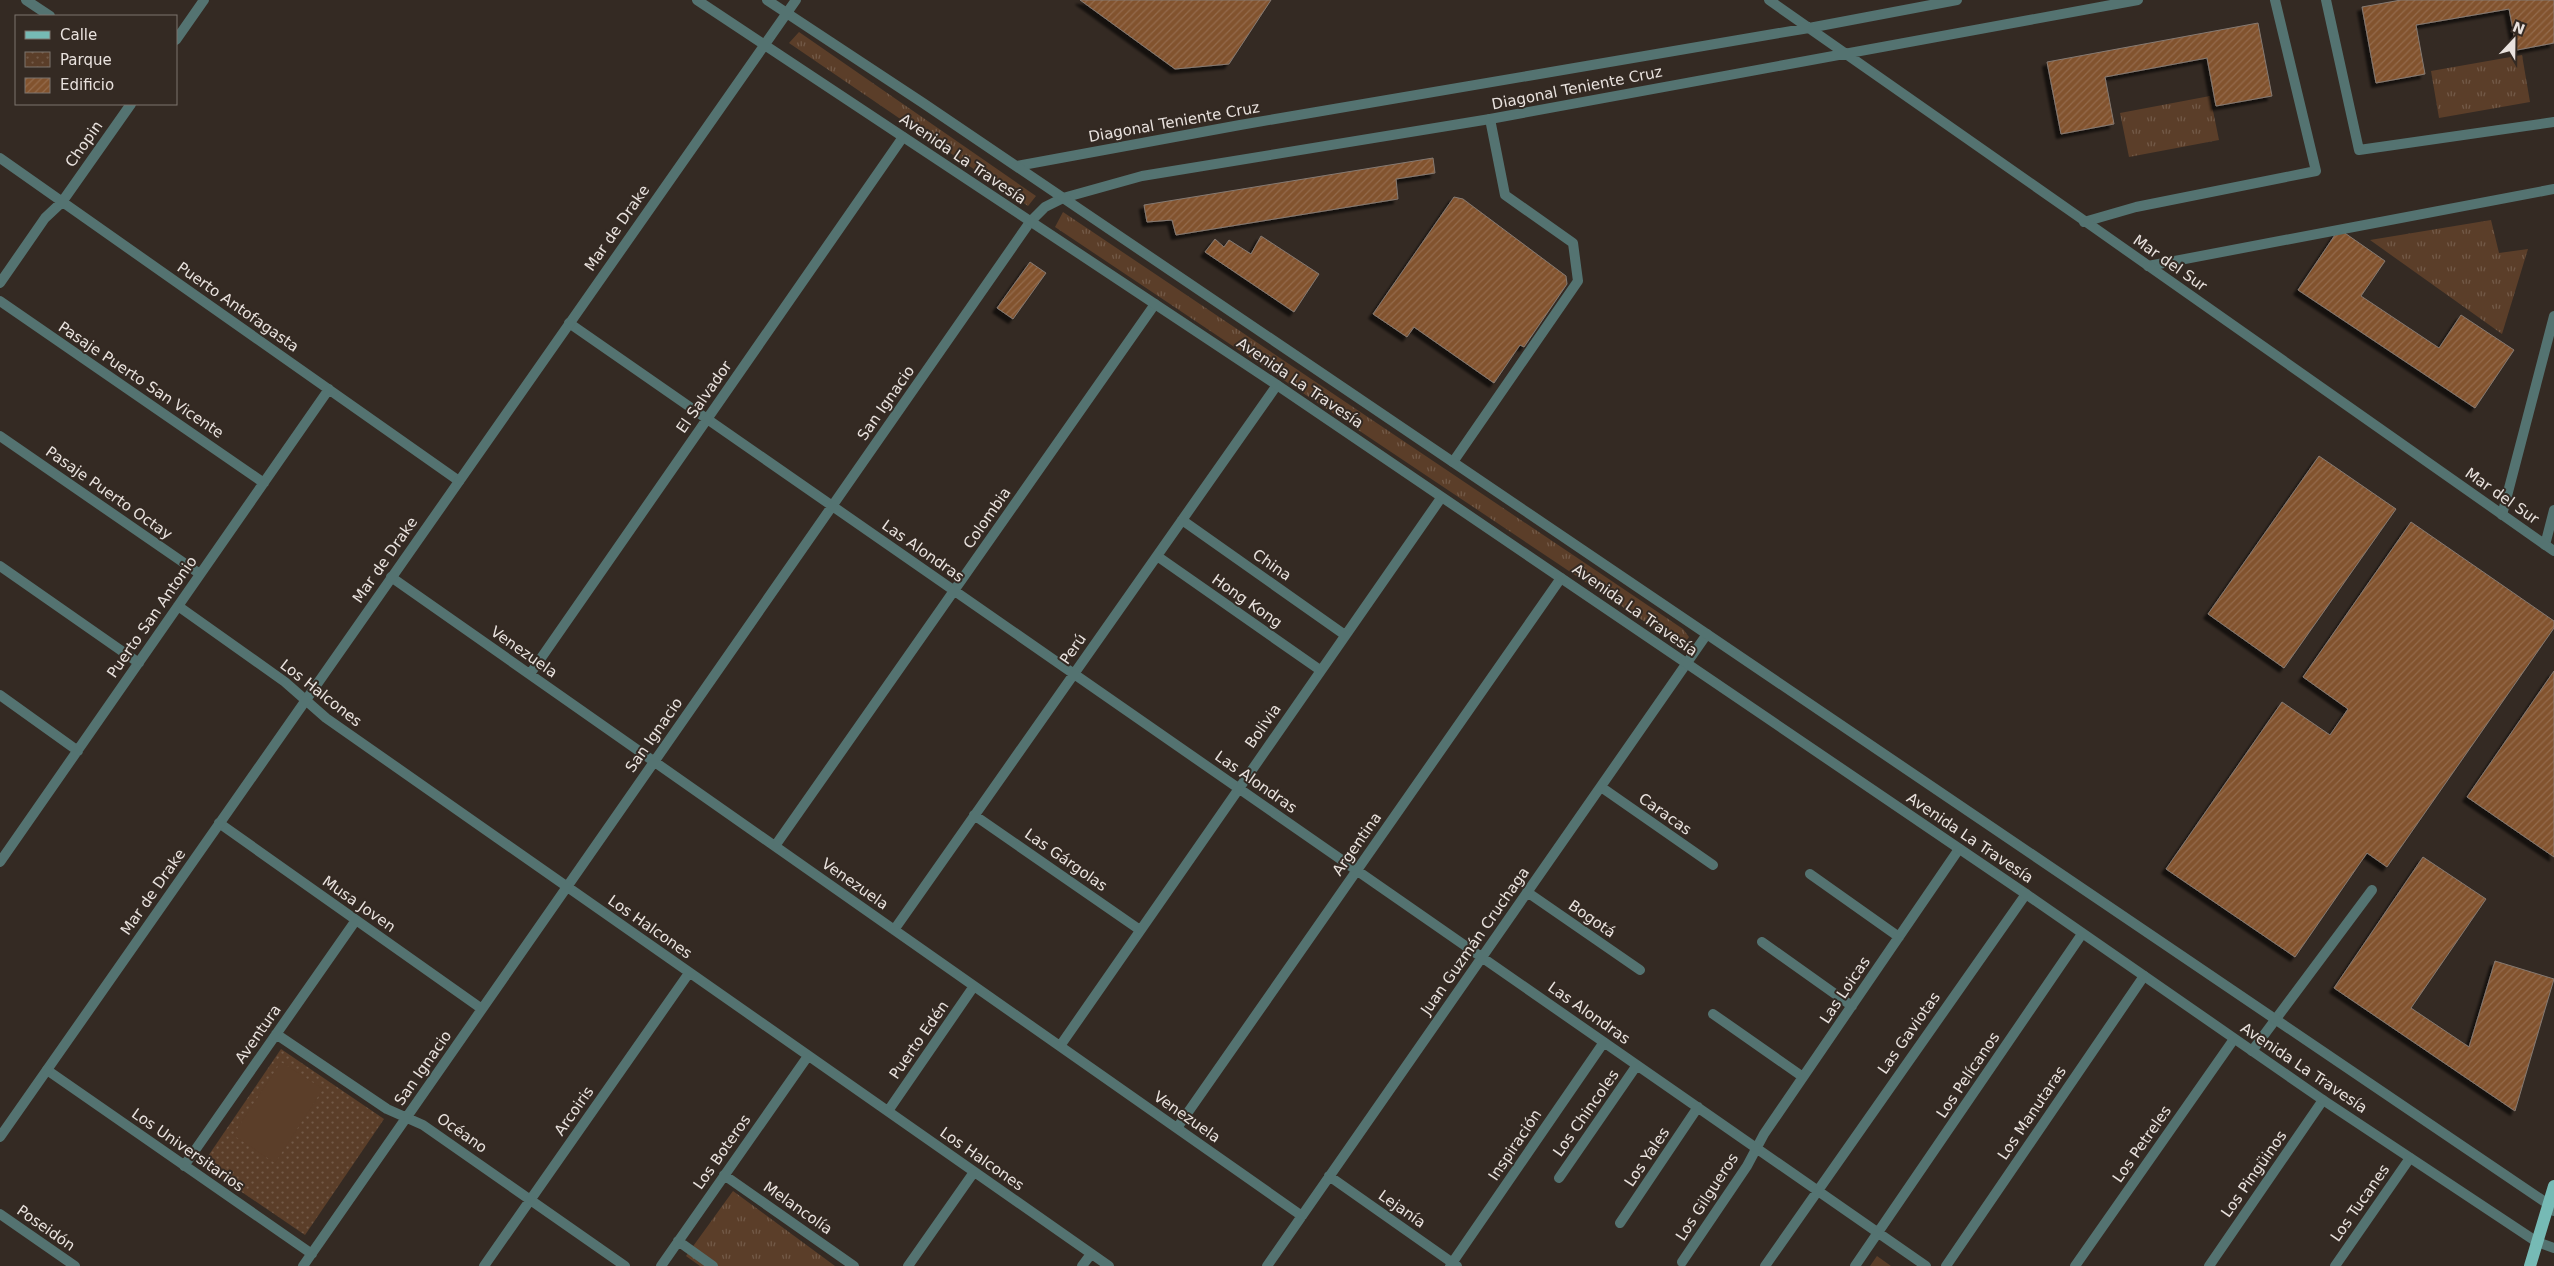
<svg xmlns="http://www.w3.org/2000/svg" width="2554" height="1266" viewBox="0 0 2554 1266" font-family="'DejaVu Sans',sans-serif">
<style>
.grass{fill:url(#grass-tufts)}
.park{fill:url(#park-dots)}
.garden{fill:#5b3e29}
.building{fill:url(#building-hatch);stroke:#867a72;filter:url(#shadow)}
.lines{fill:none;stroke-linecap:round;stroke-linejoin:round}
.service{stroke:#547371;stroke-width:10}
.minor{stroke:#547371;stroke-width:10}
.tertiary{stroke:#547371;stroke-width:10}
.primary{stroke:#76bab5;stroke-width:12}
.labels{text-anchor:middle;stroke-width:4;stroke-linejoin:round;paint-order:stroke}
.street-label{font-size:15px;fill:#e9e2de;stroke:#342a23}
</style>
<defs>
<pattern id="grass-tufts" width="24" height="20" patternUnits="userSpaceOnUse" patternTransform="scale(1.25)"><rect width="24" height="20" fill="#5b3e29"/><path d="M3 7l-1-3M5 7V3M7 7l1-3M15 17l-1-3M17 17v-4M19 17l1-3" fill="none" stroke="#735a48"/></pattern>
<pattern id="park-dots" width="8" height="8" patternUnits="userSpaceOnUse" patternTransform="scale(1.25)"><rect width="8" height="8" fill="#5b3e29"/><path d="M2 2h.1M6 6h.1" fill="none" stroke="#735a48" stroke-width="1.8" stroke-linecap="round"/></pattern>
<pattern id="building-hatch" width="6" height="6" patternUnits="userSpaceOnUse" patternTransform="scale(1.25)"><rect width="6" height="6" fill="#82532e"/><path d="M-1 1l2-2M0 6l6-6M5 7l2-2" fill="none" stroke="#946b4c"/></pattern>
<filter id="shadow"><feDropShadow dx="-4.5" dy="4.5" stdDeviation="1" flood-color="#0009"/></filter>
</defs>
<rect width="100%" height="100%" fill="#342a23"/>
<!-- grass -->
<path class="grass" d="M799 32 1036 196 1028 206 789 43Z
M2522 55 2530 102 2439 118 2431 71Z
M2210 96 2219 140 2129 157 2120 113Z
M1063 212 1683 629 1689 637 1683 645 1675 642 1055 227Z
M2491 220 2499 253 2528 249 2502 334 2370 240Z
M733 1191 835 1266H700L686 1256Z
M1877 1256 1891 1266H1870Z"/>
<!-- park -->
<path class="park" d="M281 1049 384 1119 305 1235 202 1165Z"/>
<!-- garden -->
<path class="garden" d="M281 1062 323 1089 275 1163 233 1135Z"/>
<!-- building -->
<path class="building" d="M1080 0H1271L1229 64 1175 69Z
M2401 0H2554V43L2517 50 2509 9 2416 25 2425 74 2376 83 2362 7Z
M2258 23 2272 96 2216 106 2207 58 2105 77 2114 124 2061 134 2047 62Z
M1433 158 1435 173 1396 179 1398 199 1176 235 1172 220 1147 222 1144 205Z
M1454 197 1463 199 1566 276 1567 284 1524 347 1520 345 1494 383 1414 327 1407 337 1373 314Z
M2339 229 2385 261 2361 296 2439 348 2461 315 2514 350 2475 408 2298 290Z
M1261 236 1319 274 1294 312 1205 252 1215 239 1224 247 1229 240 1251 254Z
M1030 262 1046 273 1013 319 997 308Z
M2319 456 2396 509 2284 668 2208 614Z
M2411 522 2554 621V628L2387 867 2367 853 2295 957 2166 869 2282 702 2330 735 2348 709 2303 677Z
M2554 671V857L2467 797Z
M2423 857 2486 899 2411 1008 2469 1047 2495 961 2554 979 2515 1111 2334 988Z"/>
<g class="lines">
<!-- service -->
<path class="service" d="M2326 0 2359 150 2554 122
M2084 222 2136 207 2316 171 2275 0
M2148 266 2554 189
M1453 462 1578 281 1573 243 1505 195 1490 119
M2502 515 2554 316
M2545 545 2554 510
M2252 1051 2372 890"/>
<!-- minor -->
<path class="minor" d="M26 0 50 16
M1769 0C2031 183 2293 367 2554 551
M176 40 204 0
M0 158 459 481
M1017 166 1240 125 1809 28 1957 0
M0 283 45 218 62 202 131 104
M0 301 264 483
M569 323 1926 1266
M0 436 200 574
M1182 520 1345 635
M1157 556 1320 670
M0 566 139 663
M391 577 1302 1216
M178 606 285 682 326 718 1109 1266
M530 674 903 137
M0 695 78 751
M1601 787 1713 865
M974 815 1140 930
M219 823 482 1009
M775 846 1155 304
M0 862 329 389
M1810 874 1899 937
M1527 892 1640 970
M894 930 1277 385
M1762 942 1852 1006
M1713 1014 1803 1077
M276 1034 387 1109 423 1125 625 1266
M1060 1046 1441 498
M47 1070 312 1254
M888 1111 974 986
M1177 1128 1561 578
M184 1166 356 920
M724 1175 854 1266
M1329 1176 1457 1266
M1559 1178 1637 1065
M0 1214 75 1266
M1620 1223 1698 1107
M678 1241 713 1266
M1682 1262 1747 1166 1764 1134 1959 849
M303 1266 1030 222 1045 207 1063 198 1142 176 1490 119 2138 0
M484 1266 689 973
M661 1266 808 1056
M908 1266 974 1172
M1082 1266 1091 1254
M1267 1266 1707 634
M1450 1266 1604 1042
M1765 1266 2026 894
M1855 1266 2082 934
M1946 1266 2144 976
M2075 1266 2234 1039
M2209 1266 2323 1100
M2335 1266 2410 1158"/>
<!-- tertiary -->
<path class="tertiary" d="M697 0 1277 385 2026 894 2323 1100 2537 1242 2554 1248
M767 0 923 103 2548 1204 2554 1211
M0 1137 796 0"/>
<!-- primary -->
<path class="primary" d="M2530 1266 2554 1186"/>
</g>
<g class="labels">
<!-- street labels -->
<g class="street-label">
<text transform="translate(1577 88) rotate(-11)" y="5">Diagonal Teniente Cruz</text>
<text transform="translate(1174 122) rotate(-10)" y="5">Diagonal Teniente Cruz</text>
<text transform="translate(84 144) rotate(-55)" y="5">Chopin</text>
<text transform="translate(963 159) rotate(34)" y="5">Avenida La Travesía</text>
<text transform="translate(617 228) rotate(-55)" y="5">Mar de Drake</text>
<text transform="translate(2170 263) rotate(35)" y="5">Mar del Sur</text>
<text transform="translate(238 307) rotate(35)" y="5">Puerto Antofagasta</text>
<text transform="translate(141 380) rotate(34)" y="5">Pasaje Puerto San Vicente</text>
<text transform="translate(1300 383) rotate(34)" y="5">Avenida La Travesía</text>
<text transform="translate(704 397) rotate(-55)" y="5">El Salvador</text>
<text transform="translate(886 403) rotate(-55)" y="5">San Ignacio</text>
<text transform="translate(109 493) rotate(35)" y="5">Pasaje Puerto Octay</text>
<text transform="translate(2502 496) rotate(35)" y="5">Mar del Sur</text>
<text transform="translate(987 518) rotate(-55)" y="5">Colombia</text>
<text transform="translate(923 551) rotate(35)" y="5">Las Alondras</text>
<text transform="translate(385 560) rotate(-55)" y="5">Mar de Drake</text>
<text transform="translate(1272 565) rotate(35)" y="5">China</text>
<text transform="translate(1247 601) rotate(35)" y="5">Hong Kong</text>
<text transform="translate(1635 610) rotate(35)" y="5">Avenida La Travesía</text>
<text transform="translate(152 617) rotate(-55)" y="5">Puerto San Antonio</text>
<text transform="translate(1073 649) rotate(-55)" y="5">Perú</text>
<text transform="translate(524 652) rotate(35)" y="5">Venezuela</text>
<text transform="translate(321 693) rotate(38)" y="5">Los Halcones</text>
<text transform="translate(1263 726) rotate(-55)" y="5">Bolivia</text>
<text transform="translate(654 735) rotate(-55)" y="5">San Ignacio</text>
<text transform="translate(1256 782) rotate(35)" y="5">Las Alondras</text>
<text transform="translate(1665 814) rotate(35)" y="5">Caracas</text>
<text transform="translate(1970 838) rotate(34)" y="5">Avenida La Travesía</text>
<text transform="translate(1357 844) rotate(-55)" y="5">Argentina</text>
<text transform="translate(1066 860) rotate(35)" y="5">Las Gárgolas</text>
<text transform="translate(855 884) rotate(35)" y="5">Venezuela</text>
<text transform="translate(153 892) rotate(-55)" y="5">Mar de Drake</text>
<text transform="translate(359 904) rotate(35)" y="5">Musa Joven</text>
<text transform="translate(1592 919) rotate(35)" y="5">Bogotá</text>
<text transform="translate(650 927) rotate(35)" y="5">Los Halcones</text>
<text transform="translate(1475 941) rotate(-55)" y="5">Juan Guzmán Cruchaga</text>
<text transform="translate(1845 990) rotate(-56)" y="5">Las Loicas</text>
<text transform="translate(1589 1013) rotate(35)" y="5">Las Alondras</text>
<text transform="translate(1909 1033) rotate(-55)" y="5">Las Gaviotas</text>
<text transform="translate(258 1034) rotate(-55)" y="5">Aventura</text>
<text transform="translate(919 1040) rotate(-55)" y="5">Puerto Edén</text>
<text transform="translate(423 1068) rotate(-55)" y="5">San Ignacio</text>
<text transform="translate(2304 1068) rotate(34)" y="5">Avenida La Travesía</text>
<text transform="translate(1968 1075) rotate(-56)" y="5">Los Pelícanos</text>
<text transform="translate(574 1111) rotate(-55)" y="5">Arcoiris</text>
<text transform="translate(1586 1113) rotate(-55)" y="5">Los Chincoles</text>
<text transform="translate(2032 1113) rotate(-56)" y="5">Los Manutaras</text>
<text transform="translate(1187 1117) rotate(35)" y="5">Venezuela</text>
<text transform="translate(462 1133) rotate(35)" y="5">Océano</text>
<text transform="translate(2142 1144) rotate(-55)" y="5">Los Petreles</text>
<text transform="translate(1515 1145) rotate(-56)" y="5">Inspiración</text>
<text transform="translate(188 1150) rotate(35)" y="5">Los Universitarios</text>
<text transform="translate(722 1152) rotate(-55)" y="5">Los Boteros</text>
<text transform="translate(1647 1157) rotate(-56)" y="5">Los Yales</text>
<text transform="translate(982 1159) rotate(35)" y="5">Los Halcones</text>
<text transform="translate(2254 1174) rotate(-55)" y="5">Los Pingüinos</text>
<text transform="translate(1707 1197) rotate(-57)" y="5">Los Gilgueros</text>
<text transform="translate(2360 1203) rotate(-55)" y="5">Los Tucanes</text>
<text transform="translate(798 1208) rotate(35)" y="5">Melancolía</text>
<text transform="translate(1402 1209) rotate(35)" y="5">Lejanía</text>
<text transform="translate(46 1228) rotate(35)" y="5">Poseidón</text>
</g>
</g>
<!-- legend -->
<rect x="15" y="15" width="162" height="90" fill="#342a23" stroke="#7c746e"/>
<rect x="25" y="31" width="25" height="8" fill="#76bab5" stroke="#7c746e"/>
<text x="60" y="40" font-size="15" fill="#e9e2de">Calle</text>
<rect x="25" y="52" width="25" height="15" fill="url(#park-dots)" stroke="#7c746e"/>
<text x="60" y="65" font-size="15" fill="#e9e2de">Parque</text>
<rect x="25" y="78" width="25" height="15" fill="url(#building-hatch)" stroke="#7c746e"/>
<text x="60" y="90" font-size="15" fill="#e9e2de">Edificio</text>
<!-- north arrow -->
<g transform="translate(2514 40) rotate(22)" stroke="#342a23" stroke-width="4" paint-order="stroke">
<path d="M0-4L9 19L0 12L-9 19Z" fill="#e9e2de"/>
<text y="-8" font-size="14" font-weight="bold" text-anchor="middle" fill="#e9e2de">N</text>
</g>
</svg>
